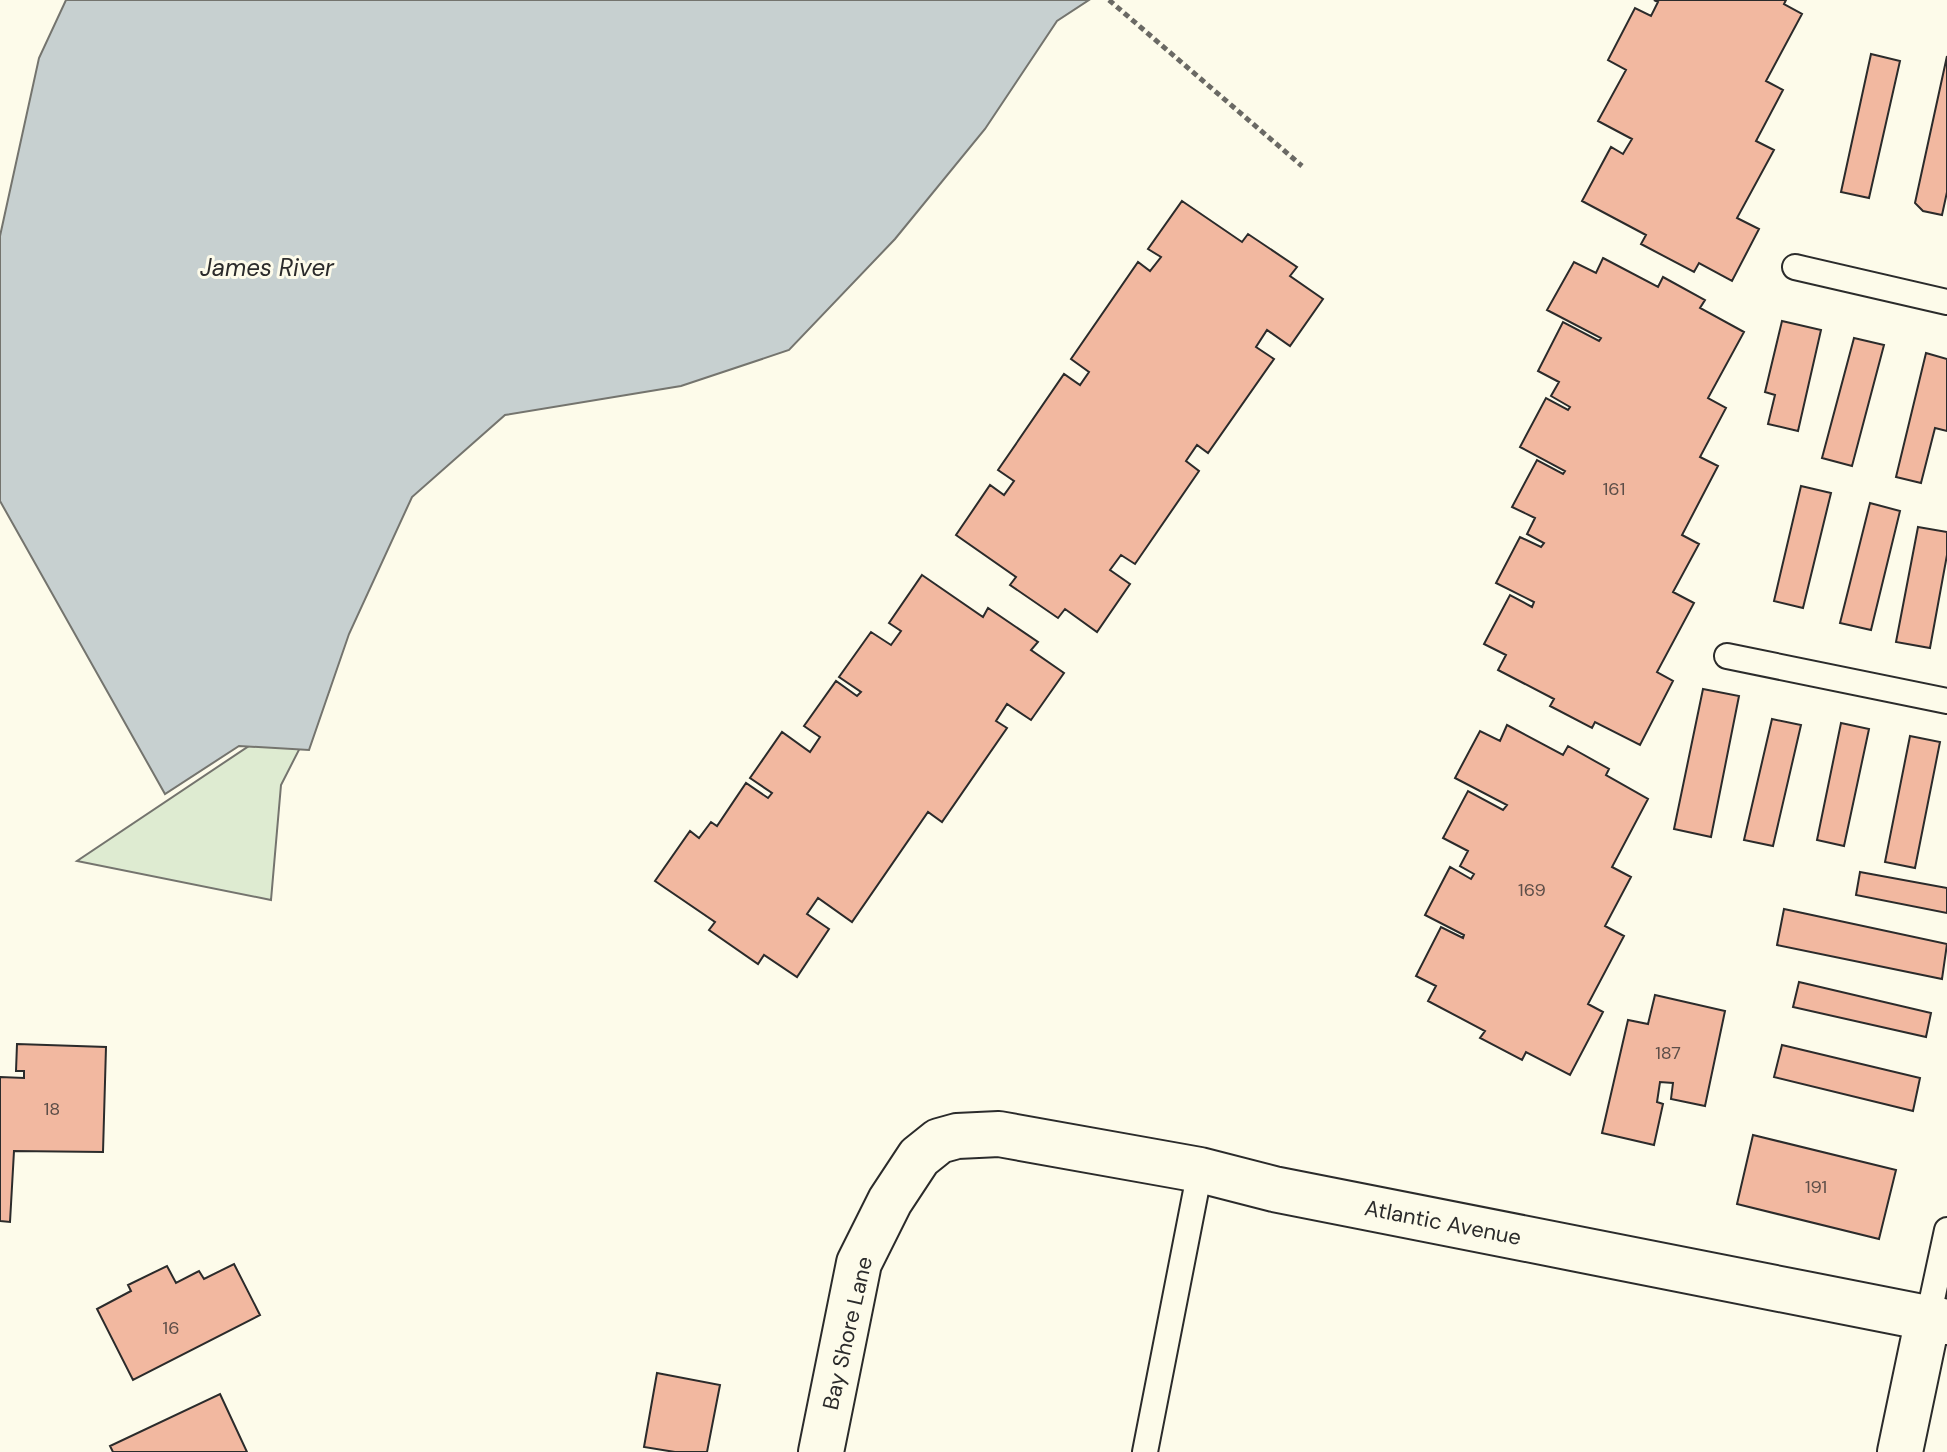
<svg xmlns="http://www.w3.org/2000/svg" width="1947" height="1452" viewBox="0 0 1947 1452" font-family="'DM Sans',sans-serif">
<style>
.green{fill:#deebd1;stroke:#74746e;stroke-width:2}
.water{fill:#c7d0d0;stroke:#74746e;stroke-width:2}
.building{fill:#f2b8a0;stroke:#2b2b2b;stroke-width:2}
.lines{fill:none;stroke-linecap:round;stroke-linejoin:round}
.lane-casing{stroke:#2b2b2b;stroke-width:28}
.street-casing{stroke:#2b2b2b;stroke-width:48}
.path{stroke:#6a6964;stroke-width:5;stroke-dasharray:6 4;stroke-linecap:butt}
.lane{stroke:#fdfbea;stroke-width:24}
.street{stroke:#fdfbea;stroke-width:44}
.labels{text-anchor:middle;stroke-width:6;stroke-linejoin:round;paint-order:stroke}
.number-label{font-size:18px;fill:#5d4e48}
.street-label{font-size:22px;fill:#2b2b2b;stroke:#fdfbea}
.water-label{font-size:24px;font-style:italic;fill:#2b2b2b;stroke:#fdfbea}
</style>
<rect width="100%" height="100%" fill="#fdfbea"/>
<!-- green -->
<path class="green" d="M328 693 281 785 271 900 77 861Z"/>
<!-- water -->
<path class="water" d="M66 0H1089L1057 21 985 129 895 239 789 350 681 386 505 415 412 497 349 634 309 750 239 746 165 794 0 501V236L39 58Z"/>
<!-- building -->
<path class="building" d="M1654 0H1786L1784 4 1802 14 1766 81 1783 90 1756 141 1774 150 1737 218 1759 229 1732 281 1699 263 1694 272 1641 244 1646 235 1582 201 1611 147 1623 154 1632 139 1598 121 1626 70 1608 60 1635 8 1651 16 1658 2Z
M1871 54 1900 61 1869 198 1841 192Z
M1947 56V192L1942 215 1923 211 1915 203Z
M1182 201 1242 242 1248 234 1297 267 1290 276 1323 299 1290 346 1267 330 1256 347 1274 359 1208 453 1197 445 1186 461 1199 471 1135 564 1121 555 1110 570 1130 584 1097 632 1065 609 1058 618 1010 585 1016 577 956 535 990 485 1004 495 1014 481 998 470 1064 374 1080 385 1089 372 1071 359 1138 262 1150 271 1161 257 1148 249Z
M1603 258 1658 287 1663 277 1705 300 1700 308 1744 332 1708 398 1726 408 1700 457 1718 466 1682 535 1699 544 1673 592 1694 603 1657 672 1673 681 1640 745 1595 722 1592 728 1550 706 1554 699 1498 670 1506 655 1484 644 1510 595 1532 607 1534 602 1496 583 1520 537 1541 547 1544 543 1527 534 1535 518 1512 507 1537 460 1563 474 1565 471 1520 447 1546 398 1568 410 1570 407 1551 396 1559 382 1538 371 1563 322 1599 341 1601 338 1547 310 1574 262 1596 273Z
M1782 321 1821 330 1798 431 1768 424 1775 395 1765 392Z
M1854 338 1884 345 1852 466 1822 458Z
M1926 353 1947 359V431L1935 428 1921 483 1896 477Z
M1801 486 1831 493 1803 608 1774 601Z
M1870 503 1900 511 1871 630 1840 623Z
M1918 527 1947 532V555L1930 648 1896 642Z
M922 575 983 617 988 608 1038 642 1031 650 1064 673 1031 720 1007 704 996 721 1007 728 942 822 928 812 852 922 818 898 807 914 829 929 797 977 764 955 758 964 709 930 715 922 655 881 690 831 699 838 711 822 717 826 746 783 768 798 772 793 750 778 782 732 810 752 820 737 804 726 836 681 857 696 861 692 839 677 871 632 891 645 901 631 889 623Z
M1703 689 1739 696 1711 837 1674 829Z
M1772 719 1801 725 1773 846 1744 840Z
M1841 723 1869 729 1844 846 1817 840Z
M1507 725 1563 755 1568 746 1609 769 1606 775 1648 799 1612 867 1631 877 1605 926 1624 936 1588 1004 1603 1012 1570 1075 1526 1052 1522 1060 1480 1038 1485 1031 1428 1001 1436 986 1416 976 1441 927 1463 938 1464 935 1425 915 1450 867 1471 879 1474 874 1460 866 1468 851 1443 838 1468 791 1503 810 1507 805 1455 778 1480 731 1500 741Z
M1910 736 1940 742 1915 868 1885 862Z
M1860 872 1947 888V913L1856 895Z
M1784 909 1947 944 1942 979 1777 945Z
M1799 982 1931 1013 1926 1037 1793 1007Z
M1655 995 1725 1011 1705 1106 1671 1099 1673 1083 1660 1082 1657 1102 1663 1104 1654 1145 1602 1133 1628 1020 1648 1024Z
M17 1044 106 1047 103 1152 14 1151 10 1222 0 1221V1077L24 1078V1071H16Z
M1782 1045 1920 1078 1913 1111 1774 1077Z
M1753 1135 1896 1170 1879 1239 1737 1204Z
M234 1264 260 1315 133 1380 97 1309 131 1291 128 1285 167 1266 176 1283 199 1271 204 1279Z
M657 1373 720 1385 707 1452H675L644 1447Z
M220 1394 247 1452H113L110 1446Z"/>
<g class="lines">
<defs>
<path id="lane" d="M1795 267 1947 302
M1727 656 1947 701
M1928 1318 1947 1230
M1145 1452 1200 1170"/>
<path id="street" d="M821 1452 859 1263 890 1201 919 1157 939 1141 957 1136 999 1134 1200 1170 1274 1189 1947 1322
M1900 1452 1928 1318"/>
</defs>
<!-- lane casing -->
<use href="#lane" class="lane-casing"/>
<!-- street casing -->
<use href="#street" class="street-casing"/>
<!-- path -->
<path class="path" d="M1109 0 1302 166"/>
<!-- lane -->
<use href="#lane" class="lane"/>
<!-- street -->
<use href="#street" class="street"/>
</g>
<g class="labels">
<!-- number labels -->
<g class="number-label">
<text x="1614" y="495">161</text>
<text x="1532" y="896">169</text>
<text x="1668" y="1059">187</text>
<text x="52" y="1115">18</text>
<text x="1816" y="1193">191</text>
<text x="171" y="1334">16</text>
</g>
<!-- street labels -->
<g class="street-label">
<text transform="translate(1443 1222) rotate(11)" y="8">Atlantic Avenue</text>
<text transform="translate(847 1333) rotate(-77)" y="8">Bay Shore Lane</text>
</g>
<!-- water labels -->
<g class="water-label">
<text x="267" y="276">James River</text>
</g>
</g>
</svg>
